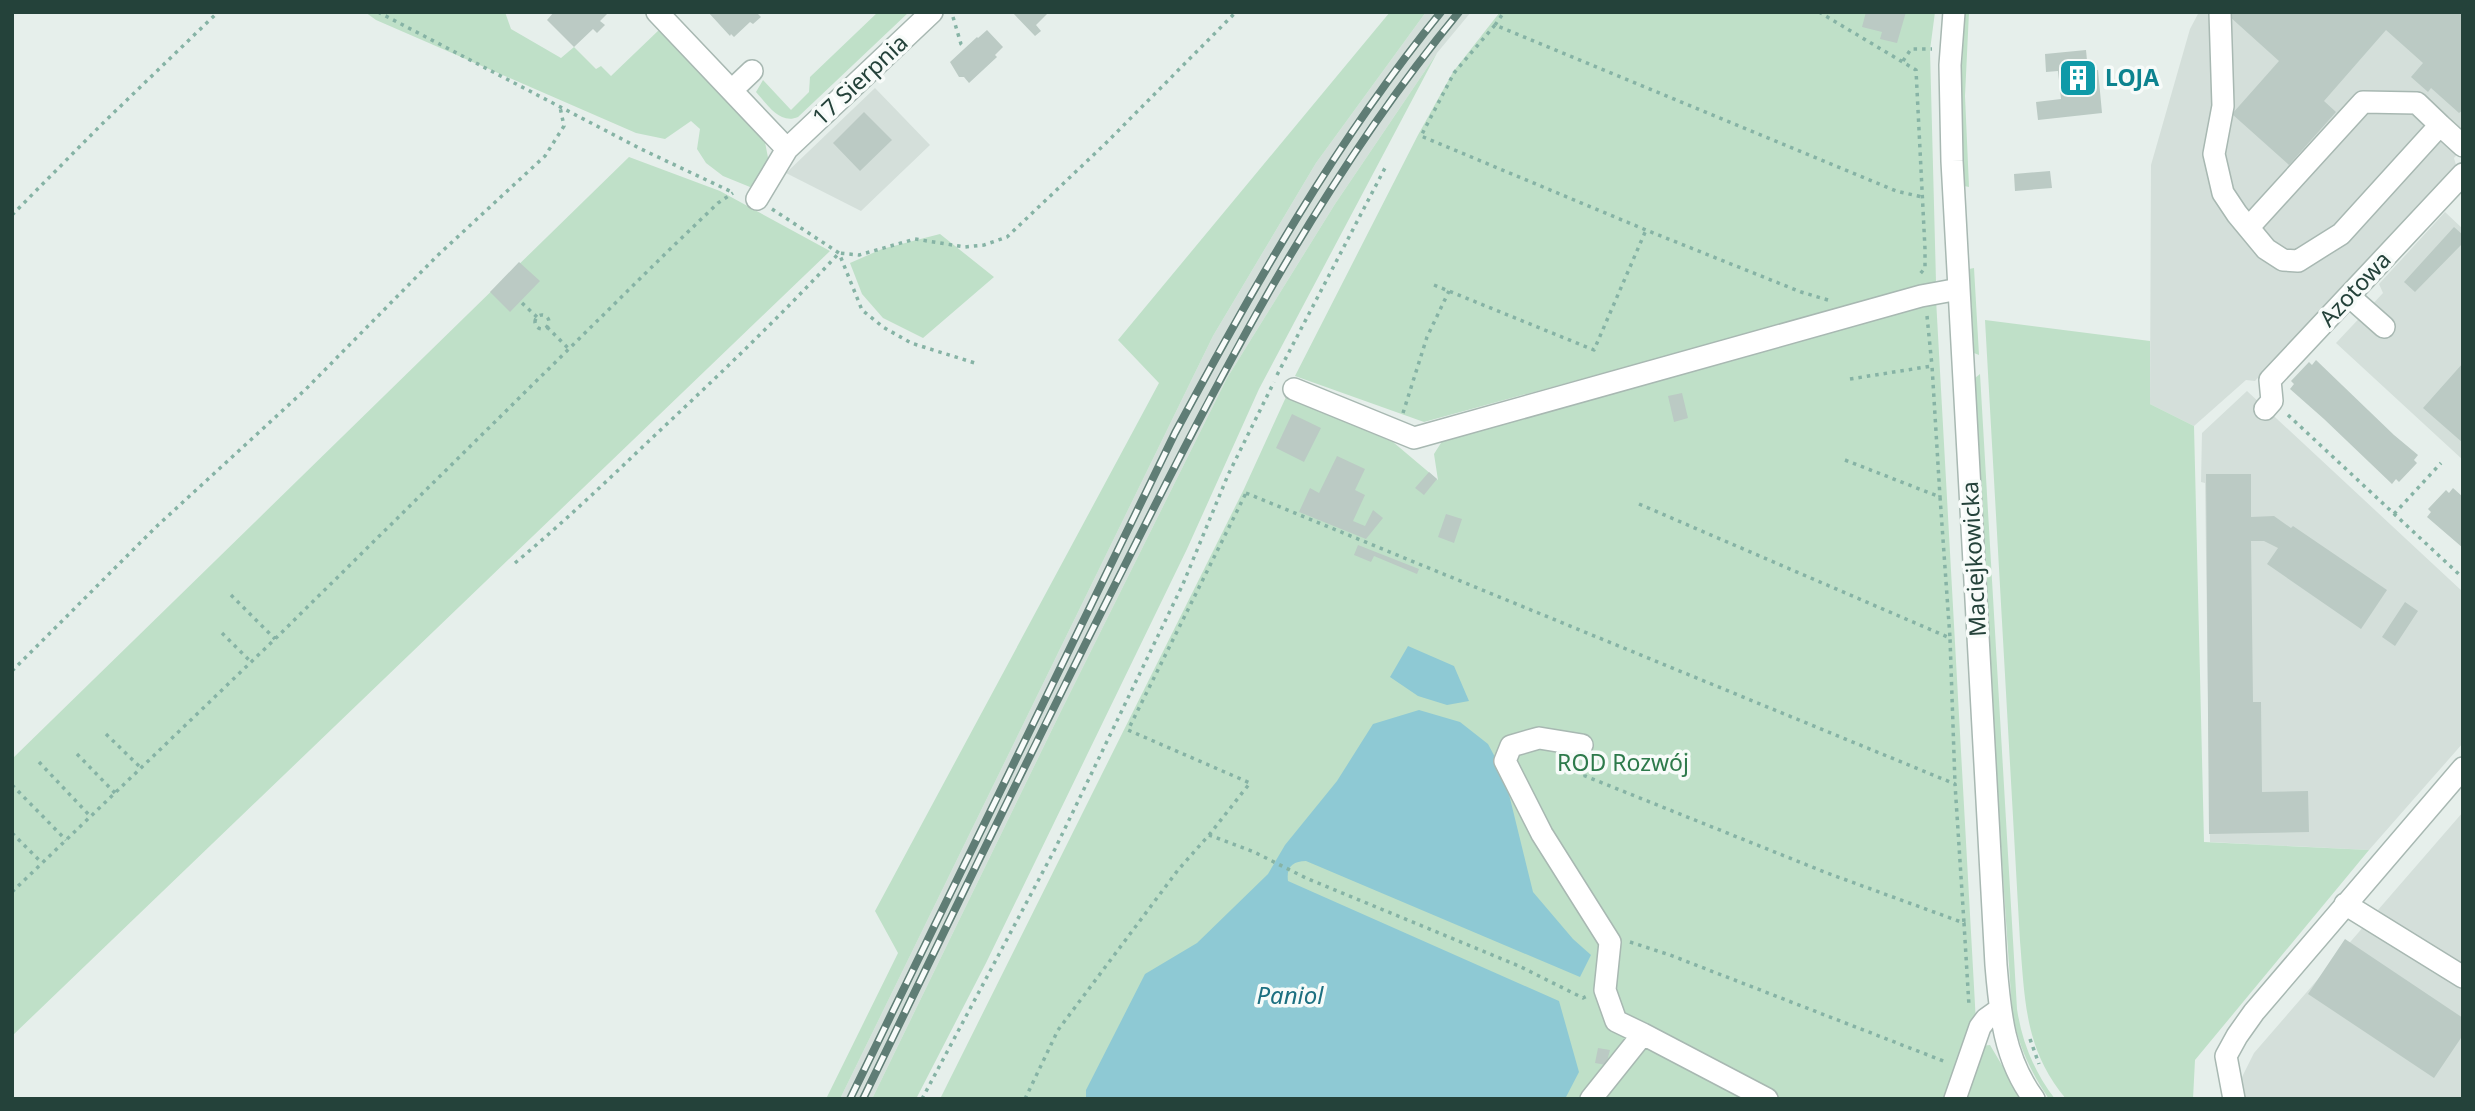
<svg xmlns="http://www.w3.org/2000/svg" width="2475" height="1111" viewBox="0 0 2475 1111" font-family="'Noto Sans',sans-serif">
<style>
.built{fill:#d4dfda}
.green{fill:#bfe0c8}
.water{fill:#8ec9d4}
.building{fill:#bbcac4}
.lines{fill:none;stroke-linecap:round;stroke-linejoin:round}
.minor-casing{stroke:#a8b8b2;stroke-width:24}
.path{stroke:#86b3a5;stroke-width:3.5;stroke-dasharray:3.5 5;stroke-linecap:butt}
.minor{stroke:#fff;stroke-width:21}
.rail-casing{stroke:#5f7d75;stroke-width:8}
.rail{stroke:#f7fbf9;stroke-width:5;stroke-dasharray:16;stroke-linecap:butt}
.labels{text-anchor:middle;stroke-width:7;stroke-linejoin:round;paint-order:stroke}
.culture-label{font-size:23px;font-weight:bold;fill:#0d838f;stroke:#f7fbf9;text-anchor:start}
.street-label{font-size:23px;fill:#24423a;stroke:#f7fbf9}
.park-label{font-size:23px;fill:#2d7a4b;stroke:#f7fbf9}
.water-label{font-size:24px;font-style:italic;fill:#1c6f80;stroke:#f7fbf9}
</style>
<rect width="100%" height="100%" fill="#e6efeb"/>
<!-- built -->
<path class="built" d="M1426 12H1471L1437 53 1335 204 1227 378 1060 713 872 1099H840L1213 336 1316 163Z
M2199 12H2463V148L2454 158 2456 165 2255 381 2246 380 2194 426 2150 404 2151 165 2190 29Z
M875 88 930 145 861 211 786 173Z
M2445 212 2463 229V460L2336 343 2383 293 2379 284Z
M2247 391 2463 592V743L2369 850 2210 842 2205 483 2201 482 2202 433Z
M2463 812V1099H2231L2254 1053Z"/>
<!-- green -->
<path class="green" d="M365 12H505L511 29 561 58 574 47 596 69 601 66 611 76 660 29 741 112 765 142 769 163 758 184 750 187 723 176 706 163 697 149 700 129 691 121 665 139 636 133 376 20Z
M878 12H909L798 117C780 125 767 104 756 92L763 80 791 110 809 92 810 77Z
M1390 12H1426L1316 163 1213 336 840 1099H826L898 953 875 911 1159 383 1118 340Z
M1500 12H1935L1930 50 1936 282 1424 422 1295 376 1418 135 1453 72Z
M1965 12H1969L1965 96 1969 187 1964 186 1961 80Z
M1437 53 1259 389 1187 549 986 963 916 1099H872L1060 713 1227 378 1335 204Z
M629 157 720 191 830 251 12 1036V759Z
M940 234 994 277 923 338 883 318 862 294 850 263 882 249Z
M1974 268 1979 355 1974 353 1969 269Z
M1936 299 1976 1023 1950 1099H940L1244 489 1286 397 1393 442 1438 480 1434 454 1446 435Z
M1985 320 2150 341V404L2194 426 2204 842 2369 850 2195 1060 2193 1099H2066C2025 1050 2025 1002 2020 941Z
M1980 374 2017 1009C2022 1042 2034 1072 2055 1099H2049C2030 1071 2017 1043 2012 1010L2000 832 1975 378Z
M1990 1045 2022 1099H1963L1981 1046Z"/>
<!-- water -->
<path class="water" d="M1408 646 1454 666 1469 701 1447 705 1418 696 1390 677Z
M1419 710 1460 722 1488 744 1504 774 1533 892 1573 939 1591 955 1580 977 1306 861C1293 861 1286 867 1288 881L1559 1001 1579 1072 1565 1099H1086V1090L1145 974 1197 943 1268 874 1285 845 1337 781 1373 724Z"/>
<!-- building -->
<path class="building" d="M554 12H609L600 21 605 25 597 33 593 29 574 47 547 20Z
M708 12H760L758 14 761 17 753 24 750 22 734 37 731 34 730 36Z
M1012 12H1049L1036 25 1041 31 1035 36Z
M1866 12H1906L1897 43 1880 39 1882 32 1862 27Z
M2232 12H2463V110L2459 113 2431 88 2428 92 2411 77 2423 63 2386 30 2324 101 2336 112 2289 165 2232 114 2279 61 2229 16Z
M987 30 1003 47 995 55 997 57 969 83 964 77H959L950 62 977 37 978 38Z
M2086 50 2088 71 2098 70 2102 113 2038 120 2036 102 2061 99 2058 71 2046 72 2045 54Z
M864 112 892 140 860 171 833 143Z
M2050 171 2052 188 2015 191 2014 174Z
M2454 227 2463 235V243L2415 292 2404 282Z
M519 262 540 281 510 312 490 292Z
M2316 360 2394 435 2418 455 2414 460 2417 463 2399 482 2396 479 2392 484 2324 419 2290 389 2294 384 2291 381 2309 362 2312 365Z
M2463 363V443L2423 408Z
M1682 393 1688 418 1674 422 1668 396Z
M1292 414 1321 428 1304 462 1276 448Z
M1337 456 1365 469 1355 490 1365 495 1353 521 1365 526 1373 510 1383 518 1366 539 1299 512 1310 488 1319 493Z
M1429 472 1437 479 1424 495 1415 488Z
M2206 474H2251V517L2274 516 2291 528 2293 526 2387 590 2361 629 2267 564 2278 548 2264 541H2251L2253 702H2261L2262 792 2308 791 2309 832 2209 834Z
M2453 488 2463 497V548L2427 517 2431 512 2428 509 2446 490 2449 493Z
M1446 514 1462 519 1454 543 1438 537Z
M1358 545 1419 569 1417 574 1374 556 1371 562 1354 555Z
M2405 602 2418 611 2395 646 2382 637Z
M2345 939 2463 1018V1035L2434 1078 2308 994Z
M1598 1048 1610 1050 1606 1065 1595 1063Z"/>
<g class="lines">
<defs>
<path id="minor" d="M657 12 787 149
M1954 12 1950 65 1952 161 1996 965C2000 1013 2004 1059 2034 1099
M2220 12 2223 106 2214 154 2223 193 2237 214 2266 249 2283 260 2298 261 2341 234 2440 125 2463 146
M732 90 752 71
M757 199 787 149 932 12
M2249 227 2363 102 2417 103 2440 125
M2349 296 2384 327
M1294 389 1414 438 1921 296 1959 289
M2265 409 2272 401 2270 380 2463 174
M1582 745 1539 738 1511 746 1505 761 1542 834 1610 942 1605 990 1616 1021 1643 1034
M2345 904 2463 977
M1591 1099 1643 1034 1767 1099
M1955 1099 1980 1027 1986 1019 2000 1009
M2234 1099 2226 1056 2237 1036 2254 1012 2463 768"/>
</defs>
<!-- minor casing -->
<use href="#minor" class="minor-casing"/>
<!-- path -->
<path class="path" d="M378 12 641 149 734 193
M1819 12 1916 70 1925 249V268L1920 274
M953 17 961 44 965 48
M1495 25 1504 12
M1903 61 1911 49H1932
M772 209 839 253 862 310 883 327 911 343 978 364
M12 215 101 125 218 12
M1434 285 1594 350 1646 230
M1828 300 1801 292 1646 230 1421 136 1454 73 1495 25 1896 191 1922 197
M522 303 537 317
M535 322a7 7 0 1 1 14 0a7 7 0 1 1-14 0Z
M1927 316 1932 366
M547 327 569 349
M1277 375 1385 168
M1850 379 1932 366 1940 497
M1403 413 1427 337 1449 291
M2288 415 2463 578
M1845 460 1940 497 1950 638
M1246 493 1955 784 1964 923
M1639 504 1950 638 1955 784
M2394 514 2441 463
M515 563C563 523 608 480 653 437 717 377 780 317 839 253L859 255 915 239 965 247 984 245 1007 237 1105 144 1236 12
M231 595 275 639
M222 633 251 662
M12 671 157 526 306 389 437 256 545 156 564 126 560 107
M106 734 141 768
M77 754 115 793
M39 762 91 817
M1584 766 1585 776 1827 873 1964 923 1969 1006
M12 785 66 840
M12 833 42 863
M1209 835 1250 783 1128 730 1247 491
M12 892 275 639 666 253 718 203 733 193
M1630 942 1670 955 1946 1062
M2030 1039 2039 1064
M922 1099 1055 849 1183 584 1228 475 1274 382
M1025 1099 1058 1030 1178 870 1209 835 1254 852 1306 878 1519 966 1583 998 1587 996"/>
<!-- minor -->
<use href="#minor" class="minor"/>
<defs>
<path id="rail" d="M850 1099 1175 433C1254 286 1335 142 1441 12
M863 1099C950 919 1037 739 1127 561 1223 369 1322 178 1459 12"/>
</defs>
<!-- rail casing -->
<use href="#rail" class="rail-casing"/>
<!-- rail -->
<use href="#rail" class="rail"/>
</g>
<!-- icons -->
<defs>
<symbol id="building-square" viewBox="-11 -11 22 22"><rect x="-9" y="-9" width="18" height="18" rx="4" fill="#0f9aa8" stroke="#f7fbf9"/><path d="M-4-6H4V6H1V3H-1V6H-4ZM-2.5-4.3h1.7v1.8h-1.7ZM.8-4.3h1.7v1.8H.8ZM-2.5-1h1.7V.8h-1.7ZM.8-1h1.7V.8H.8Z" fill="#fff"/></symbol>
</defs>
<g fill-rule="evenodd">
<use href="#building-square" x="2056" y="56" width="44" height="44"/>
</g>
<g class="labels">
<!-- culture labels -->
<g class="culture-label">
<text x="2105" y="86">LOJA</text>
</g>
<!-- street labels -->
<g class="street-label">
<text transform="translate(860 80) rotate(-43)" y="8">17 Sierpnia</text>
<text transform="translate(2355 289) rotate(-47)" y="8">Azotowa</text>
<text transform="translate(1974 559) rotate(-93)" y="8">Maciejkowicka</text>
</g>
<!-- park labels -->
<g class="park-label">
<text x="1623" y="771">ROD Rozwój</text>
</g>
<!-- water labels -->
<g class="water-label">
<text x="1290" y="1004">Paniol</text>
</g>
</g>
<!-- border -->
<rect width="2475" height="1111" fill="none" stroke="#24423a" stroke-width="28"/>
</svg>
